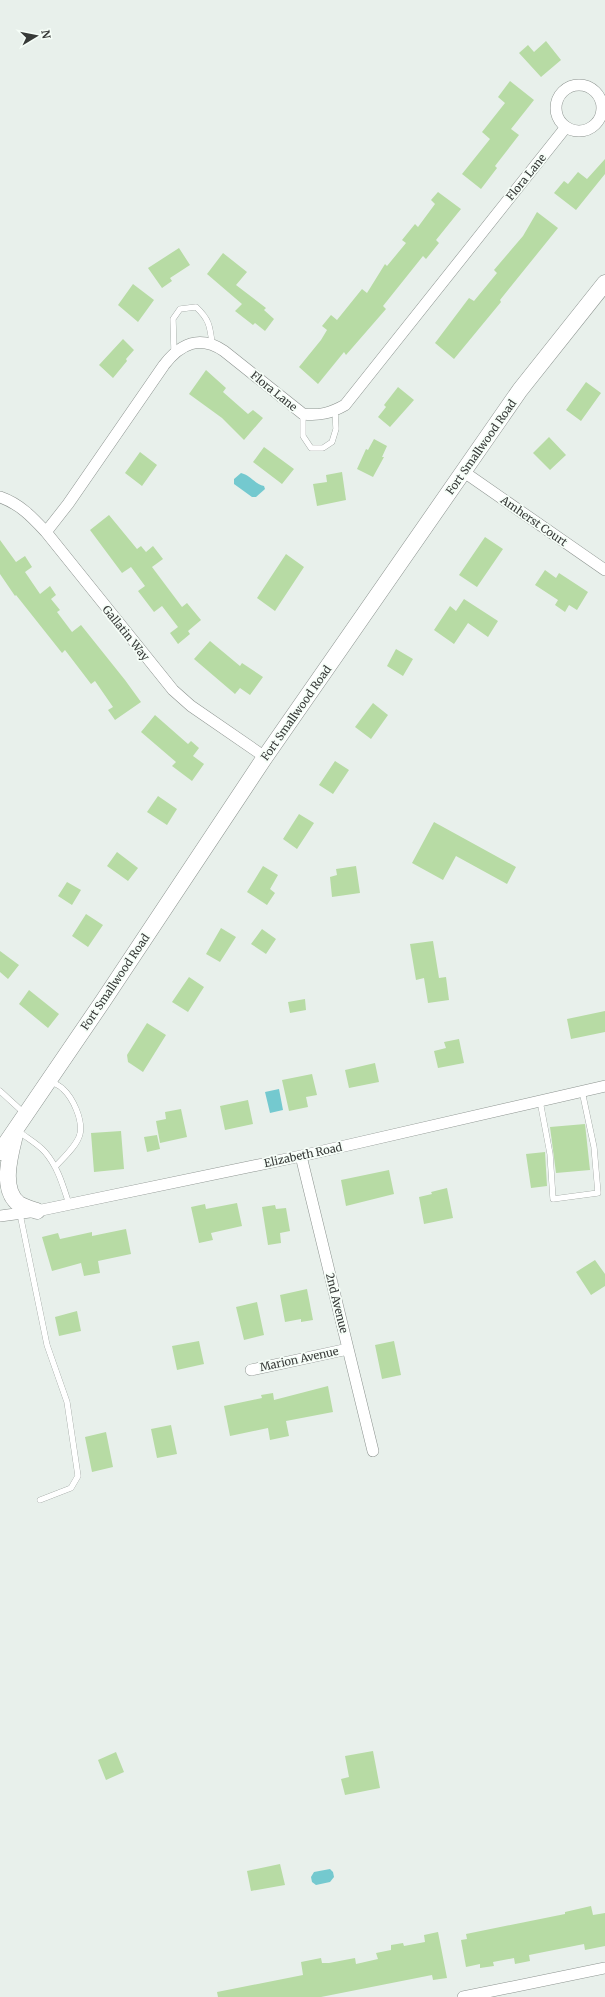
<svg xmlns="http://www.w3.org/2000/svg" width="605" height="1997" viewBox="0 0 605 1997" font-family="Merriweather,serif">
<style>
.water{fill:#74c9cf}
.building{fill:#b7dba4}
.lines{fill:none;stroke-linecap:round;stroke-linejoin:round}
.lane-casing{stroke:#8c938f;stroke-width:6}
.street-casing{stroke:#8c938f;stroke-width:12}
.secondary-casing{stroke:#8c938f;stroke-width:17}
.lane{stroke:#fff;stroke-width:5.5}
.street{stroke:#fff;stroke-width:11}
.secondary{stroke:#fff;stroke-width:16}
.labels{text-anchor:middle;stroke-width:3.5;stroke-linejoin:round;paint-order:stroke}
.street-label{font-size:11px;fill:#373a38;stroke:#f6fef8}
</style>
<rect width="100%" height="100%" fill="#e8f0eb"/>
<!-- water -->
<path class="water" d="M241 473C250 475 255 484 264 486L265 489 256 497H252L234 484V479Z
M279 1089 283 1110 270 1113 265 1092Z
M330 1869 333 1872 334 1877 330 1882 316 1885 312 1882 311 1877 314 1872Z"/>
<!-- building -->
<path class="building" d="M546 41 561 60 541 77 519 53 528 45 534 52Z
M510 81 534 100 511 129 519 135 495 166 497 168 481 189 462 174 490 139 482 132 505 103 498 97Z
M605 159V174L576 210 554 193 564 181 568 184 578 172 587 179Z
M438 192 461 209 436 240 439 243 426 259 423 256 383 306 386 309 346 355 344 352 318 384 299 367 321 340 327 330 322 326 331 315 337 320 362 289 367 293 385 264 387 266 406 243 402 240 415 224 418 227 435 204 431 200Z
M537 212 558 228 500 300 501 302 454 359 435 343 469 298 474 301 497 273 494 270 523 236Z
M179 248 190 265 170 278 172 281 162 288 148 268Z
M223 253 247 272 236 285 266 308 264 310 274 319 265 331 255 323 253 325 235 311 242 304 207 274Z
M133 284 154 300 138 322 118 305Z
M123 339 134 350 126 359 127 361 113 378 99 365Z
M206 370 226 388 223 392 248 414 253 410 263 418 244 440 222 418 189 394Z
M586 382 601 393 581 421 566 410Z
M398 387 414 400 390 427 378 417 386 407 384 405Z
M549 437 566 455 550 470 533 453Z
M374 439 387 446 382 457H384L373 477 357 469 366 449 368 450Z
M264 447 294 469 282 484 253 462Z
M140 452 157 465 142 486 125 473Z
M342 472 346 500 317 506 313 484 327 482 326 475Z
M109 515 137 549 141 546 146 552 153 546 163 559 152 567 182 607 187 603 201 620 188 631 190 634 178 644 170 633 178 627 162 606 154 612 138 591 145 586 131 567 122 573 90 530Z
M485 537 503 549 477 587 459 575Z
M0 540 16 562 25 556 32 567 25 572 40 594 50 586 56 595 51 599 60 610 57 612 72 632 81 625 125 680 141 702 115 720 108 710 113 707 95 681 91 684 65 650 62 653 16 595 15 596 0 574Z
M286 554 304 567 275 611 257 598Z
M545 570 556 578 559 573 588 592 577 610 569 605 565 612 555 605 558 600 535 585Z
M464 599 498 621 488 637 468 623 454 644 434 630 450 606 456 611Z
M210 641 240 666 242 663 263 677 250 695 240 688 235 694 194 659Z
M396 649 413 659 403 676 387 666Z
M373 703 388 715 371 739 355 727Z
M155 715 188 744 191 741 199 748 193 756 204 764 192 781 172 766 176 762 141 732Z
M335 761 349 770 333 794 319 785Z
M158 796 177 809 167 825 147 812Z
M299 814 314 823 297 849 283 839Z
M434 822 516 867 507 884 456 856 443 880 412 863Z
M117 852 138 868 128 881 107 866Z
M263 866 278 875 270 889 275 893 267 905 247 892Z
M356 866 360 893 332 897 330 877 337 875 336 869Z
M67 882 81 890 72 905 58 896Z
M86 914 103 925 88 947 72 936Z
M221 928 236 937 220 962 206 954Z
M262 929 276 939 266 954 251 944Z
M433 941 439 978 446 977 449 1000 428 1003 424 978 416 980 410 944Z
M0 951 19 965 8 979 0 972Z
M189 977 204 987 188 1012 172 1002Z
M29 990 59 1014 48 1028 19 1004Z
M305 999 306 1010 290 1013 288 1002Z
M605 1011V1032L571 1039 567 1019Z
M147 1023 166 1035 143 1072 128 1062 127 1055Z
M459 1039 464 1063 438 1068 434 1051 446 1048 444 1042Z
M375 1063 379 1082 349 1088 345 1070Z
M312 1074 317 1095 306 1097 308 1107 289 1111 282 1080Z
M248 1100 253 1124 225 1130 220 1106Z
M181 1109 187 1137 160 1143 156 1121 166 1119 165 1112Z
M585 1124 590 1170 556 1173 550 1127Z
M121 1131 124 1169 94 1172 91 1133Z
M157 1135 160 1149 147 1152 144 1137Z
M545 1152 547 1186 531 1188 526 1154Z
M389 1170 394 1194 346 1206 341 1180Z
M447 1188 453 1218 424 1224 419 1197 432 1194 431 1192Z
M237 1203 242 1226 211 1233 213 1240 199 1243 191 1207 205 1204 206 1209Z
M275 1205 276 1209 286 1208 290 1231 280 1233 281 1243 268 1245 262 1207Z
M126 1229 131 1254 98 1261 100 1273 84 1276 81 1263 52 1271 42 1237 58 1233 60 1239 92 1232V1236Z
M595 1260 605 1274V1286L591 1295 576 1272Z
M307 1289 313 1320 301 1322V1319L285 1322 280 1295Z
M257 1302 264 1335 244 1340 236 1307Z
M77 1311 81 1331 59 1336 55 1317Z
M199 1341 204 1364 177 1370 172 1346Z
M394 1341 401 1375 382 1379 375 1345Z
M328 1386 333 1412 286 1421 289 1436 270 1440 268 1428 230 1436 224 1406 262 1398 261 1395 273 1393 274 1400Z
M171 1425 177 1454 157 1458 151 1429Z
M106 1432 113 1467 92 1472 85 1437Z
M373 1751 380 1788 345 1795 341 1779 349 1777 345 1756Z
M116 1752 124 1772 106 1780 98 1760Z
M280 1864 285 1885 251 1891 247 1871Z
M591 1906 593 1915 605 1913V1946L585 1950 584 1944 529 1955 530 1961 515 1964 514 1958 493 1962 494 1966 480 1968V1964L466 1967 461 1940 467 1939 466 1934 565 1914V1912Z
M438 1932 447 1978 433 1980 432 1975 321 1997H218L217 1992 303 1975 301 1962 321 1958 322 1963H329L355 1958 356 1964 378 1959 376 1953 391 1950V1945L403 1943 404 1946 425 1942 424 1935Z"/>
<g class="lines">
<defs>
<path id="lane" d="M174 351 173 319 180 309 196 307C209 319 210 326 212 343
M303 414V436L311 448H323L332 442 336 429 335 411
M49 1081C54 1083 59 1085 63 1089 73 1098 83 1120 80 1134 77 1146 63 1158 55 1167
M0 1091 24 1113
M540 1101 550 1154 553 1199 598 1193 594 1147 582 1091
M18 1131C27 1138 38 1144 45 1152 58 1167 63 1186 69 1204
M20 1214 47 1345 67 1402 78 1476 71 1488 40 1500"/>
<path id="street" d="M556 108a23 23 0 1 1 46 0a23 23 0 1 1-46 0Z
M464 472 605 570
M0 497C20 504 32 517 46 532L173 690 191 706 265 757
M46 532 68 504 164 365C181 343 200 335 224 351L303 414C319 416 331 413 345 405L566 127
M301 1156 373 1451
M0 1216 37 1211 301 1156 605 1086
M251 1370 348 1349
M463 1997 605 1968"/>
<path id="secondary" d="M15 1135C10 1155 0 1190 19 1204 24 1207 31 1209 37 1211
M0 1152 103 1001 265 757 520 390 605 283"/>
</defs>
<!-- lane casing -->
<use href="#lane" class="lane-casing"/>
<!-- street casing -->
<use href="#street" class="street-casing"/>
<!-- secondary casing -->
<use href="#secondary" class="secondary-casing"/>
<!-- lane -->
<use href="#lane" class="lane"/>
<!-- street -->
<use href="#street" class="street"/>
<!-- secondary -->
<use href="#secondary" class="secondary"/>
</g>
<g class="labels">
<!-- street labels -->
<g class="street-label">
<text transform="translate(526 177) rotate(-51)" y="4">Flora Lane</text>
<text transform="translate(274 391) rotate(39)" y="4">Flora Lane</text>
<text transform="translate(481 447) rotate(-55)" y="4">Fort Smallwood Road</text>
<text transform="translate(534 521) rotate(35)" y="4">Amherst Court</text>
<text transform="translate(126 633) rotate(51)" y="4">Gallatin Way</text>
<text transform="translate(296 713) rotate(-55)" y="4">Fort Smallwood Road</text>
<text transform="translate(115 982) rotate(-56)" y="4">Fort Smallwood Road</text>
<text transform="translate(303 1155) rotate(-12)" y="4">Elizabeth Road</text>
<text transform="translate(337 1303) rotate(76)" y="4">2nd Avenue</text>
<text transform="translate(299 1359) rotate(-12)" y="4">Marion Avenue</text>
</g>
</g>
<!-- north arrow -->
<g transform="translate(36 36) rotate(80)" stroke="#f6fef8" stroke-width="3" paint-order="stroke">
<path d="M0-3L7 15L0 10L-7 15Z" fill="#373a38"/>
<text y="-6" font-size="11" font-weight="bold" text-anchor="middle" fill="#373a38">N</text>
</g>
</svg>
